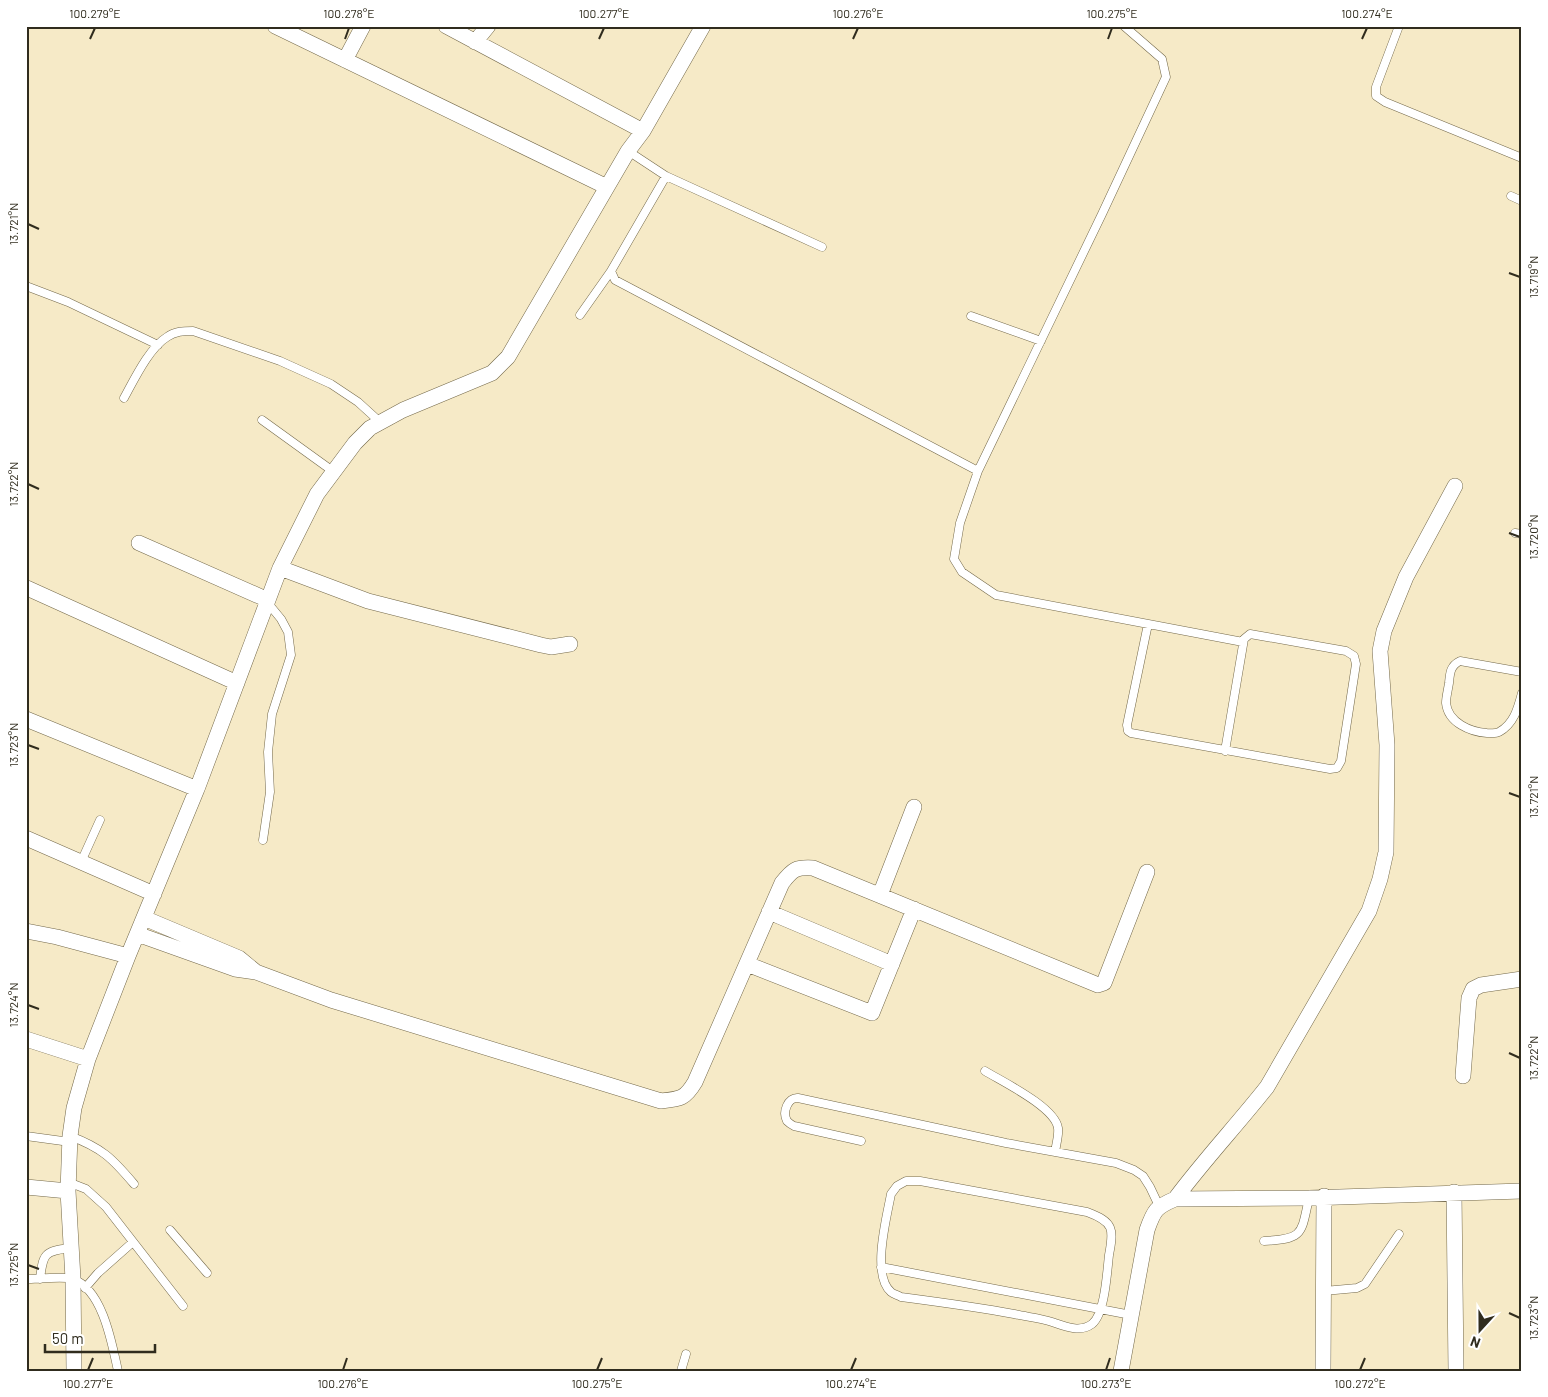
<svg xmlns="http://www.w3.org/2000/svg" width="1548" height="1397" viewBox="0 0 1548 1397" font-family="Barlow,sans-serif">
<style>
.lines{fill:none;stroke-linecap:round;stroke-linejoin:round}
.lane-casing{stroke:#74694a;stroke-width:9}
.street-casing{stroke:#74694a;stroke-width:16}
.lane{stroke:#fff;stroke-width:8}
.street{stroke:#fff;stroke-width:15}
.ticks{fill:none;stroke:#302c1e;stroke-width:2}
.neatline{fill:none;stroke:#302c1e;stroke-width:2}
.ticks-label{font-size:12px;text-anchor:middle;fill:#302c1e}
</style>
<rect width="100%" height="100%" fill="#f6eac7"/>
<g class="lines">
<defs>
<path id="lane" d="M1124 26 1162 59 1166 77 1102 214 978 471 960 523 954 559 962 572 996 595 1243 642
M1399 26 1376 87V96L1385 102 1522 158
M628 151 666 176 611 271 615 280 978 471
M666 176 822 247
M1511 196 1522 201
M26 286 68 302 158 345
M580 315 611 271
M971 316 1041 341
M124 398C134 380 149 348 167 337 175 331 184 331 193 331L280 361 331 384 358 402 380 422
M262 420 334 472
M1515 533 1522 534
M1148 624 1127 725 1128 731 1131 733 1330 769 1337 768 1341 761 1356 664 1354 656 1346 651 1250 634 1244 639 1225 751
M1522 672 1460 661C1450 666 1450 673 1449 683 1448 690 1446 697 1446 703 1448 723 1471 732 1487 733 1491 733 1495 734 1499 732 1514 724 1518 708 1522 693
M263 840 270 792 268 752 272 714 291 655 288 632 281 619 267 602
M81 862 100 820
M985 1071C1003 1082 1055 1107 1058 1128 1059 1135 1056 1145 1055 1152
M26 1136 70 1142
M70 1136C102 1148 112 1158 134 1184
M861 1141 794 1126C792 1125 789 1123 787 1121 782 1112 788 1097 798 1098L1006 1143 1116 1163 1134 1170 1143 1176 1150 1187 1159 1206
M906 1181H920L1087 1212C1114 1222 1114 1229 1109 1255 1107 1272 1105 1314 1092 1324 1080 1333 1064 1326 1052 1322 1040 1318 1027 1317 1014 1314 977 1307 939 1302 901 1297 898 1295 893 1294 891 1292 871 1275 887 1216 891 1194L897 1186Z
M68 1182 86 1189 106 1207 183 1306
M170 1230 207 1273
M1264 1241C1304 1239 1301 1234 1309 1198
M881 1267 1131 1315
M26 1279C37 1279 65 1276 73 1279 103 1290 112 1344 118 1371
M40 1279C43 1254 44 1251 70 1248
M85 1288 98 1273 133 1242
M1324 1291 1357 1288 1365 1284 1399 1234
M681 1371 686 1354"/>
<path id="street" d="M275 26 607 187
M446 26 643 131
M475 42 488 26
M345 60 363 26
M139 543 268 600
M280 568 368 601 541 645 551 647 570 644
M27 588 237 683
M26 719 197 789
M26 838 154 894
M880 895 914 807
M769 912 892 964
M144 918 239 958 256 972
M26 931 57 937 128 956
M137 934 235 969 256 972 331 1000 661 1101C680 1099 685 1099 695 1082L782 883C793 869 796 867 813 868L1098 985 1104 983 1147 872
M747 964 872 1013 914 909
M26 1039 88 1059
M1463 1076 1469 998 1473 989 1481 985 1522 979
M26 1187 68 1191
M1454 1192 1456 1371
M1175 1199C1204 1160 1237 1125 1267 1087L1369 911 1380 879 1386 852 1387 745 1380 651 1384 631 1406 577 1455 486
M74 1371 73 1279 68 1191 70 1136 74 1108 88 1059 128 956 197 789 280 568 317 494 355 443 370 428 403 410 492 373 508 357 628 151 643 131 703 26
M1121 1371 1147 1230C1154 1210 1156 1207 1175 1199L1309 1198 1522 1191
M1323 1371 1324 1196"/>
</defs>
<!-- lane casing -->
<use href="#lane" class="lane-casing"/>
<!-- street casing -->
<use href="#street" class="street-casing"/>
<!-- lane -->
<use href="#lane" class="lane"/>
<!-- street -->
<use href="#street" class="street"/>
</g>
<!-- ticks -->
<path class="ticks" d="M90 39 95 28M345 39 349 28M599 39 604 28M853 39 858 28M1108 39 1112 28M1362 39 1367 28M28 224 39 229M1509 273 1520 277M28 484 39 489M1509 533 1520 537M28 745 39 749M1509 793 1520 797M28 1005 39 1009M1509 1053 1520 1058M28 1265 39 1269M1509 1313 1520 1318M88 1370 93 1358M343 1370 347 1358M597 1370 602 1358M851 1370 856 1358M1106 1370 1110 1358M1360 1370 1365 1358"/>
<!-- border -->
<rect width="1548" height="1397" fill="none" stroke="#ffffff" stroke-width="55"/>
<!-- north arrow -->
<g transform="translate(1480 1330) rotate(201)" stroke="#ffffff" stroke-width="4" paint-order="stroke">
<path d="M0-4L9 19L0 12L-9 19Z" fill="#302c1e"/>
<text y="-8" font-size="14" font-weight="bold" text-anchor="middle" fill="#302c1e">N</text>
</g>
<!-- scale -->
<path d="M45 1344v8h110v-8" fill="none" stroke="#302c1e" stroke-width="2.5"/>
<text x="52" y="1344" font-size="15" fill="#302c1e" stroke="#ffffff" stroke-width="4" paint-order="stroke">50 m</text>
<rect x="28" y="28" width="1492" height="1342" class="neatline"/>
<g class="ticks-label">
<text x="95" y="18">100.279°E</text>
<text x="349" y="18">100.278°E</text>
<text x="604" y="18">100.277°E</text>
<text x="858" y="18">100.276°E</text>
<text x="1112" y="18">100.275°E</text>
<text x="1367" y="18">100.274°E</text>
<text transform="translate(14 224) rotate(-90)" y="4">13.721°N</text>
<text transform="translate(1534 277) rotate(-90)" y="4">13.719°N</text>
<text transform="translate(14 484) rotate(-90)" y="4">13.722°N</text>
<text transform="translate(1534 537) rotate(-90)" y="4">13.720°N</text>
<text transform="translate(14 745) rotate(-90)" y="4">13.723°N</text>
<text transform="translate(1534 797) rotate(-90)" y="4">13.721°N</text>
<text transform="translate(14 1005) rotate(-90)" y="4">13.724°N</text>
<text transform="translate(1534 1058) rotate(-90)" y="4">13.722°N</text>
<text transform="translate(14 1265) rotate(-90)" y="4">13.725°N</text>
<text transform="translate(1534 1318) rotate(-90)" y="4">13.723°N</text>
<text x="88" y="1388">100.277°E</text>
<text x="343" y="1388">100.276°E</text>
<text x="597" y="1388">100.275°E</text>
<text x="851" y="1388">100.274°E</text>
<text x="1106" y="1388">100.273°E</text>
<text x="1360" y="1388">100.272°E</text>
</g>
</svg>
